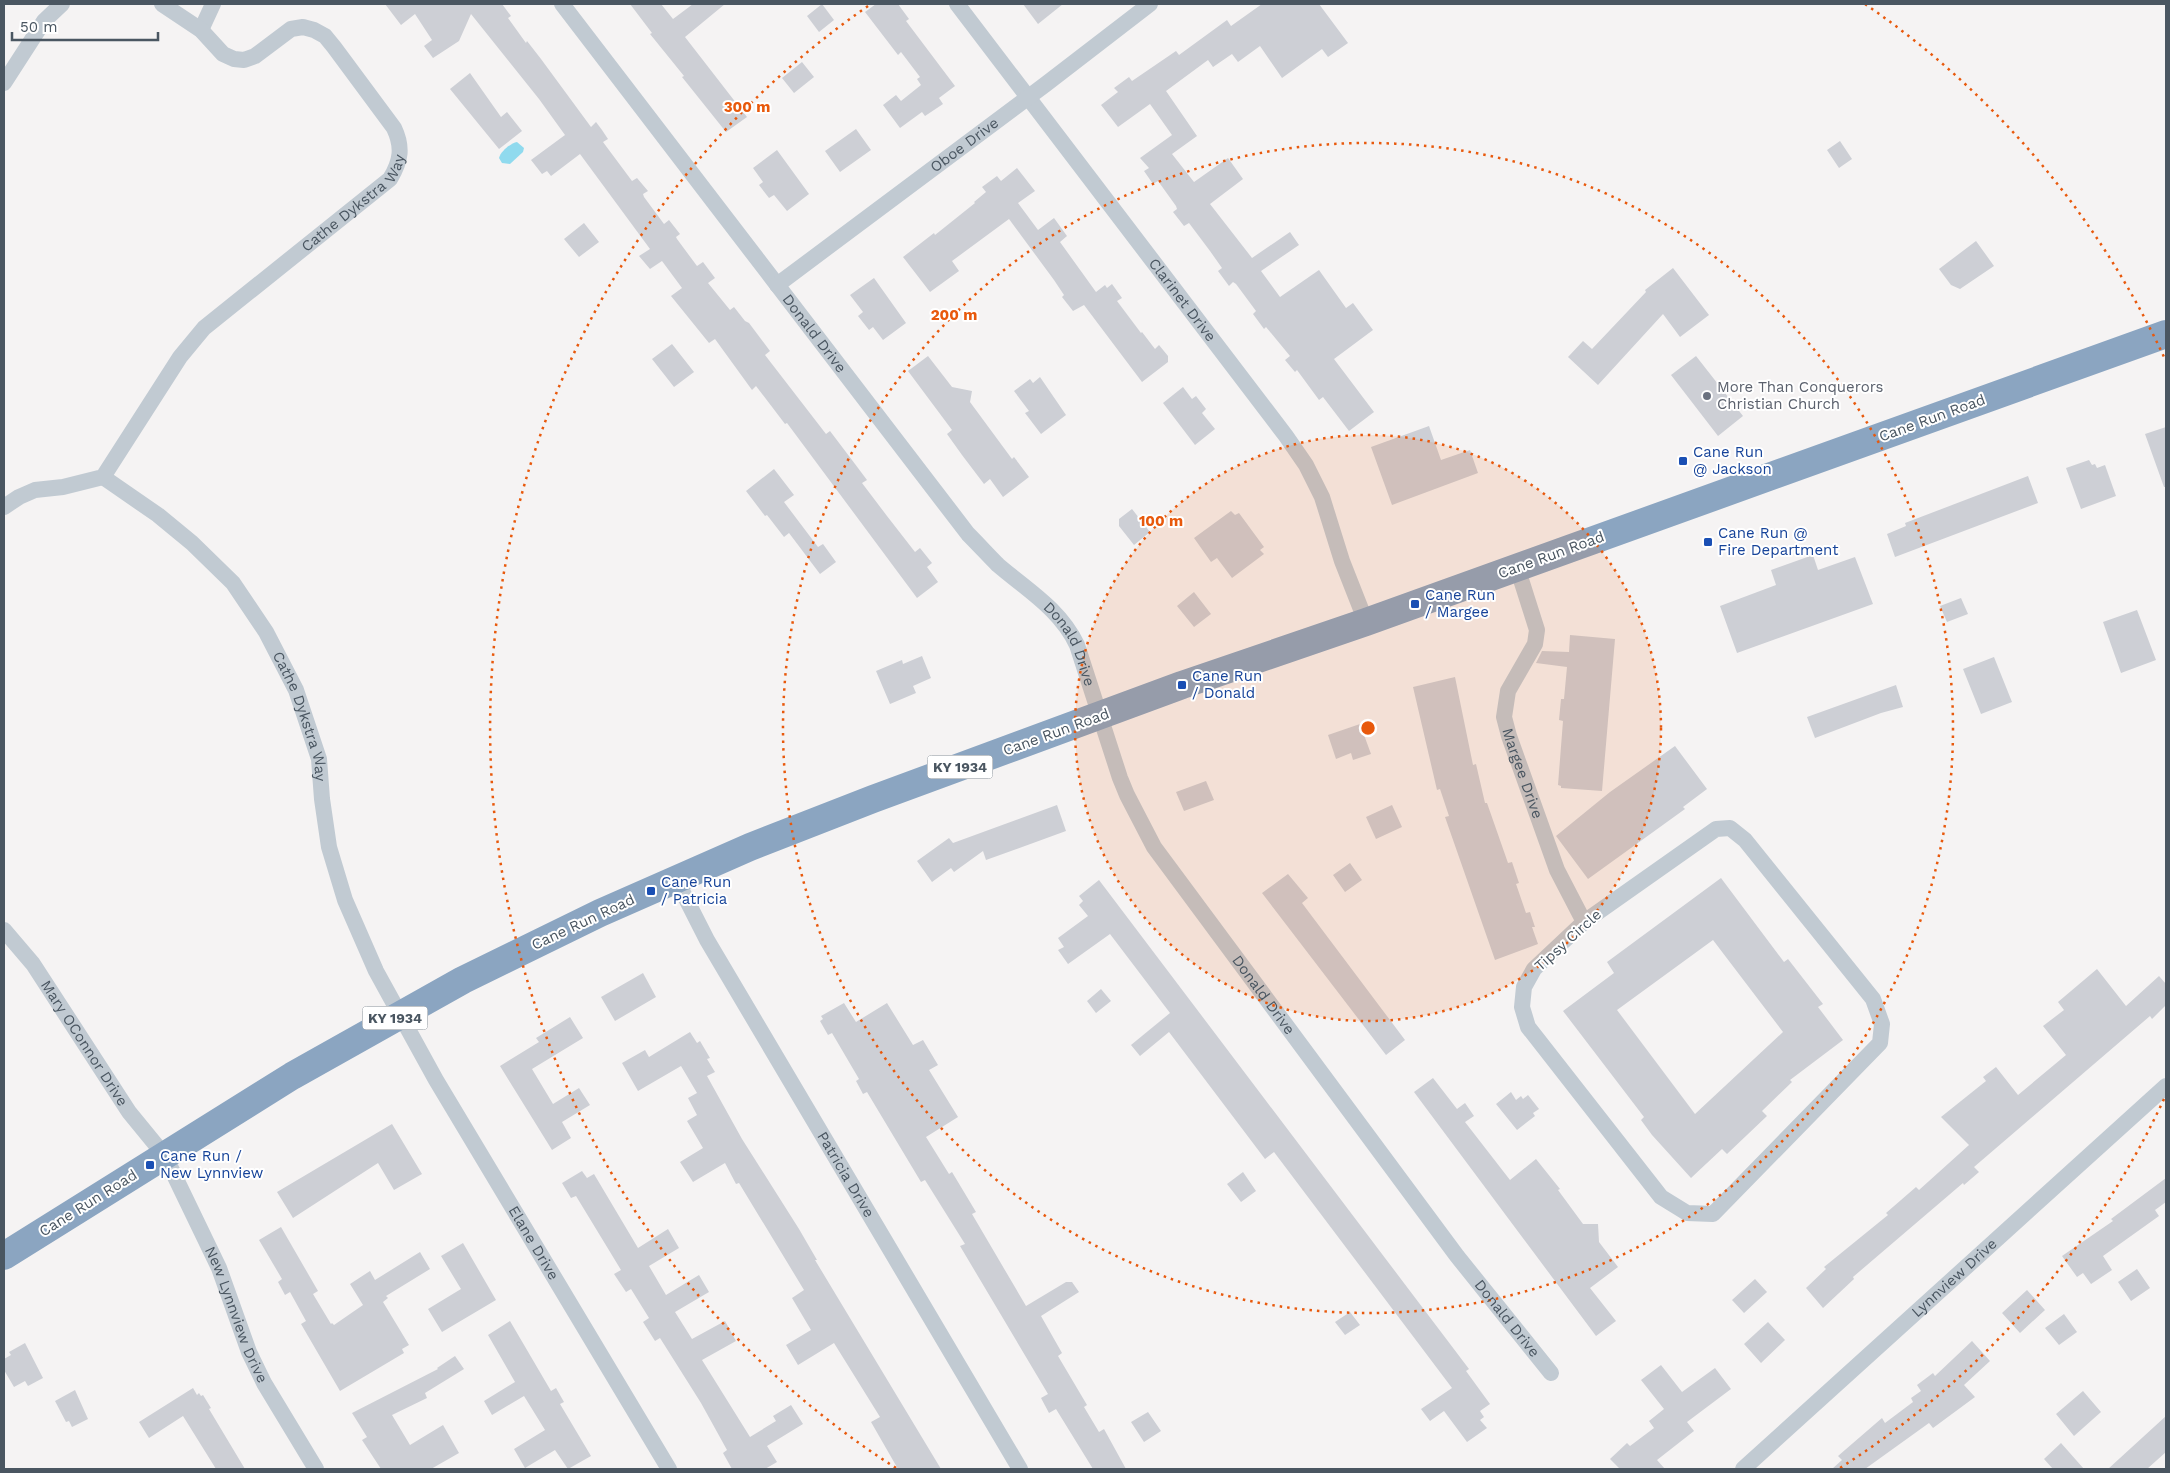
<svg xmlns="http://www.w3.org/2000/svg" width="2170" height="1473" viewBox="0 0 2170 1473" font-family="'Work Sans',sans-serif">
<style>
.water{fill:#90daee}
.building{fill:#cdcfd5;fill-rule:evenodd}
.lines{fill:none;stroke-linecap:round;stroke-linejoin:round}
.street{stroke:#c1cad2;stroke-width:16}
.highway{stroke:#8ba5c1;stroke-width:28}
.ring{fill:none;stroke:#e8590c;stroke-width:2.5;stroke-dasharray:2.5 5}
.worship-dot{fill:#6b7280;stroke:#fff;stroke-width:2}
.transit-dot{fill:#1a4fb4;stroke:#fff;stroke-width:2}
.labels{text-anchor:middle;stroke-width:4;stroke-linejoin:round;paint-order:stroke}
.shield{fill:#fff;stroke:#808990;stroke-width:1}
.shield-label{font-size:14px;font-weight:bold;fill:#4a5661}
.street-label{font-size:15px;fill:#4a5661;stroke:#fff}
.worship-label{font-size:15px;fill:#5b616d;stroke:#fff;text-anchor:start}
.transit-label{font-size:15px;fill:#164399;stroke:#fff;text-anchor:start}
.centre{fill:#e8590c;stroke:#fff;stroke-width:2.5}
.ring-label{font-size:15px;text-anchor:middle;font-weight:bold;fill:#e8590c;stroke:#fff;stroke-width:4;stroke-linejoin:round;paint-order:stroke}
</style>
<rect width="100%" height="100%" fill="#f5f3f3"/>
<!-- water -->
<path class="water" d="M517 142 524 148 523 152 510 164 502 163 499 158C501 151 511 143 517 142Z"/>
<!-- building -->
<path class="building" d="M385 4H502L511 16 508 18 526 43 527 41 541 59 591 127 596 122 602 130 608 139 603 142 632 181 637 178 648 191 643 194 644 197 664 224 669 220 680 234 676 237 677 239 697 266 703 262 715 278 708 283 730 310 734 307 745 321 749 323 770 351 765 355 826 434 830 431 855 464 867 480 862 483 887 516 915 552 920 548 932 563 927 567 938 582 917 598 787 423 785 424 756 386 752 390 715 339 709 343 671 296 682 288 662 261 650 269 639 256 650 249 580 154 551 176 547 171 542 174 531 160 565 135 539 99 471 14 459 41 433 58 424 46 432 40 415 14 401 25Z
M630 4H661L673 19 693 4H725L685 37 747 117 726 132 682 77 684 76 650 34 652 33Z
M822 4 834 20 819 32 807 16Z
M876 4H898L909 19 906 21 955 86 939 98 943 104 925 116 922 112 900 128 883 105 896 95 901 101 921 85 917 79 920 77 901 52 898 55 865 12Z
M1023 4H1063L1038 24Z
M1262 4H1319L1348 43 1328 57 1322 49 1282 78 1260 46 1238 62 1232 54 1213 67 1208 60 1166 91 1197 136 1172 154 1194 182 1228 158 1243 179 1210 204 1252 258 1290 232 1299 245 1261 271 1280 297 1319 270 1346 308 1353 303 1373 330 1334 359 1374 412 1349 431 1323 397 1319 400 1297 370 1295 372 1285 360 1290 356 1266 327 1264 329 1253 314 1256 311 1236 284 1233 282 1229 286 1218 271 1222 268 1210 251 1189 223 1184 226 1173 212 1177 209 1176 206 1158 181 1153 184 1144 171 1149 168 1140 158 1172 135 1150 104 1118 127 1101 105 1118 92 1114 88 1129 77 1132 81 1176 51 1179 55 1227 20 1231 26Z
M802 62 814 77 794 93 782 78Z
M470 73 501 117 507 112 522 131 499 149 450 89Z
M856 129 871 150 840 172 825 151Z
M1840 141 1852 159 1839 168 1827 150Z
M777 150 809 194 787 211 774 195 769 198 759 185 763 182 753 168Z
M1017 168 1035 191 1018 203 1038 230 1054 218 1067 236 1060 242 1096 292 1105 285 1107 288 1112 284 1122 298 1117 301 1141 333 1142 332 1155 349 1159 345 1168 356V362L1142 382 1084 305 1073 311 1062 297 1064 295 1054 280 1009 219 952 261 959 271 930 292 903 257 934 233 935 235 975 203 974 202 986 192 982 187 997 176 1001 181Z
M584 223 599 242 579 257 564 239Z
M1976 241 1994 266 1960 289 1951 285 1939 269Z
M1673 268 1709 315 1680 337 1663 314 1598 385 1568 357 1583 341 1592 349 1646 292 1645 290Z
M874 278 906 323 883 340 873 327 869 330 858 316 863 312 850 295Z
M672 344 694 372 674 387 652 359Z
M928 356 952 387 972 391 970 402 1012 459 1014 457 1029 477 1003 497 990 479 984 484 962 455 947 434 952 430 908 371Z
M1696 356 1743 416 1718 436 1671 375Z
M1040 377 1066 415 1041 434 1025 413 1029 411 1014 391 1030 379 1033 383Z
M1183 387 1192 399 1196 396 1206 409 1202 413 1215 429 1195 445 1163 403Z
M1429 426 1441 460 1470 450 1478 473 1392 505 1371 447Z
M2166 427V487H2164L2145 434Z
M2089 460 2092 465 2095 464 2097 468 2105 465 2116 496 2081 509 2066 468Z
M774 469 794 495 784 502 818 547 823 544 836 562 820 574 789 533 784 537 767 515 765 516 746 491Z
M2028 476 2038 503 1895 557 1887 534 1906 526 1905 523Z
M1132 509 1150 532 1134 545 1119 526V519Z
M1231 511 1235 515 1239 513 1264 547 1260 550 1264 554 1232 578 1217 558 1211 562 1194 538Z
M1813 555 1818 570 1855 557 1873 604 1737 653 1720 606 1776 585 1771 570Z
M1194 592 1211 614 1194 627 1177 606Z
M1961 598 1968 614 1947 622 1940 606Z
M2137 610 2156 660 2121 673 2103 622Z
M1570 635 1615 639 1602 791 1561 788V786L1558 785 1563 721 1559 720 1561 699H1564L1567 667 1536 663 1542 651 1569 652Z
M922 656 931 678 913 686 916 693 890 704 876 671 902 660 903 664Z
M1994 657 2012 702 1981 714 1963 669Z
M1455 677 1473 765 1476 764 1485 803H1487L1508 863 1512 862 1519 883 1516 884 1526 913 1530 912 1535 927H1532L1538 944 1495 960 1445 817 1449 816 1440 789 1437 790 1413 687Z
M1896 685 1903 707 1881 713 1815 738 1807 717Z
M1360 724 1371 754 1353 760 1351 753 1336 759 1328 735Z
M1675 746 1707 789 1683 807 1685 809 1588 879 1556 836 1610 792Z
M1206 781 1214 800 1184 811 1176 792Z
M1057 805 1066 831 986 860 983 851 954 872 951 868 932 882 917 861 949 838 953 843Z
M1392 805 1402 827 1376 839 1366 817Z
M1350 863 1362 880 1345 892 1333 875Z
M1288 874 1308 898 1302 903 1405 1040 1386 1055 1262 893Z
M1721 878 1784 962 1788 959 1823 1004 1818 1007 1843 1040 1790 1080 1792 1082 1762 1111 1767 1116 1727 1154 1722 1149 1691 1178 1652 1135 1641 1120 1644 1117 1563 1011 1614 973 1607 962ZM1713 940 1783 1032 1695 1114 1617 1010Z
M1099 880 1469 1369 1466 1371 1490 1404 1480 1411 1484 1417 1480 1420 1487 1428 1467 1442 1444 1411 1430 1421 1421 1409 1452 1388 1274 1152 1265 1159 1169 1032 1140 1056 1131 1045 1170 1013 1110 934 1068 964 1058 950 1064 947 1058 938 1088 916 1079 905 1083 901 1079 896Z
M2097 969 2126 1006 2159 976 2166 984V1005L2152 1019 2150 1016 1974 1167 1979 1172 1964 1185 1963 1183 1853 1277 1854 1279 1823 1308 1806 1288 1826 1269 1824 1267 1888 1215 1886 1213 1916 1187 1919 1190 1969 1145 1941 1117 1986 1081 1983 1077 1996 1067 2018 1095 2066 1055 2043 1026 2064 1010 2058 1002Z
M643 973 656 997 615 1021 601 997Z
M1101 989 1111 1001 1096 1013 1087 1001Z
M844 1003 856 1022 887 1003 913 1045 923 1040 938 1065 929 1070 958 1117 926 1137 949 1174 952 1172 976 1212 972 1214 1026 1306 1066 1282H1072L1079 1292 1041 1316 1062 1353 1058 1356 1087 1405 1084 1407 1099 1432 1104 1429 1126 1469H1093L1056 1409 1049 1413 1041 1398 1048 1394 960 1246 965 1244 925 1180 921 1182 867 1092 863 1094 856 1081 859 1079 832 1033 828 1035 820 1021 823 1019 821 1016Z
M570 1017 583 1038 532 1069 553 1104 579 1088 590 1105 562 1122 571 1138 552 1150 500 1066 539 1042 536 1038Z
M690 1032 697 1043 700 1041 710 1058 707 1059 715 1072 707 1076 742 1139 799 1229 817 1260H815L941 1469H898L871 1422 880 1417 834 1343 798 1365 786 1345 811 1330 792 1298 804 1290 739 1183 736 1184 725 1163 693 1182 680 1162 703 1148 687 1121 697 1115 688 1098 697 1093 681 1066 638 1091 622 1063 645 1050 649 1057Z
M1433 1078 1457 1109 1465 1103 1474 1116 1465 1122 1510 1180 1536 1159 1560 1189 1558 1190 1583 1224H1598L1599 1242 1618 1267 1590 1288 1616 1321 1596 1336 1414 1092Z
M1511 1092 1516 1100 1521 1096 1523 1099 1528 1095 1539 1109 1533 1113 1535 1116 1517 1130 1496 1104Z
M392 1124 422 1174 394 1190 378 1163 293 1218 277 1192Z
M582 1171 587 1178 594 1174 638 1248 668 1229 679 1248 649 1266 666 1295 699 1275 709 1292 675 1312 692 1339 725 1321 736 1341 702 1360 750 1437 776 1421 773 1416 791 1405 803 1424 767 1446 777 1462 765 1469H732L723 1453 727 1450 701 1403 660 1338 655 1341 643 1322 649 1318 631 1289 626 1292 614 1274 621 1270 576 1196 571 1198 562 1183Z
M1243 1172 1256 1191 1241 1202 1227 1184Z
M2166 1178V1202L2155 1210 2159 1216 2103 1256 2112 1270 2091 1284 2083 1273 2077 1277 2062 1256 2113 1221 2111 1219Z
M281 1227 318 1291 313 1294 331 1324 332 1323 334 1325 363 1305 350 1284 370 1271 375 1280 420 1252 430 1269 386 1296 388 1298 383 1302 409 1345 402 1349 404 1353 340 1391 301 1324 306 1321 290 1292 285 1295 278 1282 282 1279 259 1240Z
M463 1243 496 1300 442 1332 428 1309 461 1289 441 1256Z
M2137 1269 2150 1288 2131 1301 2118 1282Z
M1755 1279 1767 1292 1744 1313 1732 1300Z
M2027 1290 2045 1310 2020 1333 2002 1313Z
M1350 1312 1360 1325 1345 1335 1335 1322Z
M2064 1314 2077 1332 2059 1345 2045 1328Z
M510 1321 551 1391 556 1388 564 1402 560 1404 591 1456 568 1469 555 1450 525 1468 514 1449 545 1430 524 1396 492 1415 484 1401 515 1382 488 1335Z
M1768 1322 1785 1340 1761 1363 1744 1344Z
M1972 1341 1990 1361 1964 1385 1975 1397 1933 1428 1929 1423 1865 1469H1832L1842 1460 1838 1456 1882 1418 1885 1423 1913 1402 1911 1398 1921 1391 1917 1385 1933 1373 1935 1376Z
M25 1343 43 1378 28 1386 25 1381 14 1387 4 1370V1359L11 1355 9 1352Z
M455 1356 464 1369 425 1393 427 1398 392 1415 410 1445 443 1425 459 1453 431 1469H381L362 1440 367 1437 352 1413 438 1369 437 1368Z
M1661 1365 1682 1392 1715 1368 1731 1389 1687 1422 1694 1431 1657 1460 1665 1469H1620L1610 1459 1627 1443 1630 1446 1654 1428 1649 1421 1664 1409 1641 1380Z
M193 1388 197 1395 199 1393 201 1396 203 1395 211 1408 209 1409 245 1469H216L183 1416 149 1438 139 1422Z
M75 1390 88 1419 72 1427 69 1421 66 1422 55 1401Z
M2083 1391 2101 1412 2074 1436 2056 1414Z
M1148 1412 1161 1431 1144 1442 1131 1422Z
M2166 1416V1452L2147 1469H2108Z
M2061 1443 2084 1469H2053L2044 1459Z"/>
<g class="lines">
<!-- street -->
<g class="street">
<path id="s1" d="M562 4 968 534C978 544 988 555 998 565 1027 590 1060 609 1077 645L1120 778 1127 795 1154 847 1457 1256 1551 1373"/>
<path id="s2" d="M957 4 1286 436 1306 465 1322 497 1342 561 1366 622"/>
<path d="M201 30 213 4"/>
<path d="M4 83 44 21 62 4"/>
<path id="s3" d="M777 285 1046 84 1150 4"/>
<path id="s4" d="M103 477 158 515 192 543 233 583 266 632 296 690 319 759 322 799 329 847 345 900 376 971 436 1080 669 1469"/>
<path id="s5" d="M4 507 19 497 35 490 63 487 103 477 180 357 204 328 390 179C401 161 403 147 394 128L334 47 325 36 314 30 303 27 291 29 255 56 244 60 234 59 223 54 201 30 162 4"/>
<path id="s6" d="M1517 567 1537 630 1535 644 1508 691 1504 717 1509 736 1557 870 1584 922"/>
<path d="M1730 828 1745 840 1873 999 1882 1024 1880 1043 1713 1214 1687 1213 1661 1197 1528 1027 1522 1007 1524 987 1534 969 1584 922 1716 829Z"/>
<path id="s7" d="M676 879 707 940 1020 1469"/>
<path id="s8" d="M4 930 33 964 129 1112 165 1156 219 1268 249 1352 264 1383 316 1469"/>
<path id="s9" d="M1743 1469 2166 1086"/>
</g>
<!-- highway -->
<path class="highway" d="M4 1256 292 1076 463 980 600 913 750 847 873 799 1182 685 1366 622 2166 334"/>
</g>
<!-- distance rings -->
<circle cx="1368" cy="728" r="293" fill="#e8590c" fill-opacity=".12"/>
<g class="ring">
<circle cx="1368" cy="728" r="293"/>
<circle cx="1368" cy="728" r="585"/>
<path d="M2164 1099A878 878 0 0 1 1840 1468M896 1468A878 878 0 0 1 871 4M1865 4A878 878 0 0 1 2164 357"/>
</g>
<!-- markers -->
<circle class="worship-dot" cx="1707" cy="396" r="5"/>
<g class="transit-dot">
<rect x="1678" y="456" width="10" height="10" rx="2.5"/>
<rect x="1703" y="537" width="10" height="10" rx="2.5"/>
<rect x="1410" y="599" width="10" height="10" rx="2.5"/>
<rect x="1177" y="680" width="10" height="10" rx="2.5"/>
<rect x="646" y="886" width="10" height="10" rx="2.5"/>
<rect x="145" y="1160" width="10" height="10" rx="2.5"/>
</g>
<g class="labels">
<!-- shield labels -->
<g class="shield">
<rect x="927.5" y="755.5" width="65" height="23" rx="4"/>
<rect x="362.5" y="1006.5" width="65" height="23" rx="4"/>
</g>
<g class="shield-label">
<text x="960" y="772">KY 1934</text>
<text x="395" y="1023">KY 1934</text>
</g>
<!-- street labels -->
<g class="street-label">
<text dy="5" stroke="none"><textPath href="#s3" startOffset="234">Oboe Drive</textPath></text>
<text dy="5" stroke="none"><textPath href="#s5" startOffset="481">Cathe Dykstra Way</textPath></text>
<text dy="5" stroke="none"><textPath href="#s2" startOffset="372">Clarinet Drive</textPath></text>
<text dy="5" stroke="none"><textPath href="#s1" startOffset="415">Donald Drive</textPath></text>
<text transform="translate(1932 418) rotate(-20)" y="5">Cane Run Road</text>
<text transform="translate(1551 555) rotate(-20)" y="5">Cane Run Road</text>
<text dy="5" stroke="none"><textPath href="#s1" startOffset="820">Donald Drive</textPath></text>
<text dy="5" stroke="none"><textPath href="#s4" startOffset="319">Cathe Dykstra Way</textPath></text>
<text transform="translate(1056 732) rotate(-20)" y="5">Cane Run Road</text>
<text dy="5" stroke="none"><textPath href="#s6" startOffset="220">Margee Drive</textPath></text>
<text transform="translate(583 922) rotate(-25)" y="5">Cane Run Road</text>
<text transform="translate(1568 940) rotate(-42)" y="5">Tipsy Circle</text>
<text dy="5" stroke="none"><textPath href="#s1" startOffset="1225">Donald Drive</textPath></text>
<text dy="5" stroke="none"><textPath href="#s8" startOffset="139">Mary OConnor Drive</textPath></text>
<text dy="5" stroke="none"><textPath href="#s7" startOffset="341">Patricia Drive</textPath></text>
<text transform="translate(88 1203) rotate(-32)" y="5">Cane Run Road</text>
<text dy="5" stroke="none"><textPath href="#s4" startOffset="901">Elane Drive</textPath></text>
<text dy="5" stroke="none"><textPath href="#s9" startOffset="285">Lynnview Drive</textPath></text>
<text dy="5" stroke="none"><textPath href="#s8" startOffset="452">New Lynnview Drive</textPath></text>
<text dy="5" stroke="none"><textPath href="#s1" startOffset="1630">Donald Drive</textPath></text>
</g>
<!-- worship labels -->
<g class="worship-label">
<text x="1717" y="392">More Than Conquerors<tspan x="1717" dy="17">Christian Church</tspan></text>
</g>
<!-- transit labels -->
<g class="transit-label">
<text x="1693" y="457">Cane Run<tspan x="1693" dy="17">@ Jackson</tspan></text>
<text x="1718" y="538">Cane Run @<tspan x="1718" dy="17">Fire Department</tspan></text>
<text x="1425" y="600">Cane Run<tspan x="1425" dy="17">/ Margee</tspan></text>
<text x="1192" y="681">Cane Run<tspan x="1192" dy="17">/ Donald</tspan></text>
<text x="661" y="887">Cane Run<tspan x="661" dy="17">/ Patricia</tspan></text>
<text x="160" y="1161">Cane Run /<tspan x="160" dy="17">New Lynnview</tspan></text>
</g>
</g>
<circle cx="1368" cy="728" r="8" class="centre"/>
<g class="ring-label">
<text x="747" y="112">300 m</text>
<text x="954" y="320">200 m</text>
<text x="1161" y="526">100 m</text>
</g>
<!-- border -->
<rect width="2170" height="1473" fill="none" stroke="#4a5661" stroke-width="10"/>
<!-- scale -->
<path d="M12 32v8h146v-8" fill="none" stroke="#4a5661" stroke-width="2.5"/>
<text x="20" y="32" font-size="15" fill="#4a5661" stroke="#ffffff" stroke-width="4" paint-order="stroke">50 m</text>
</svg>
